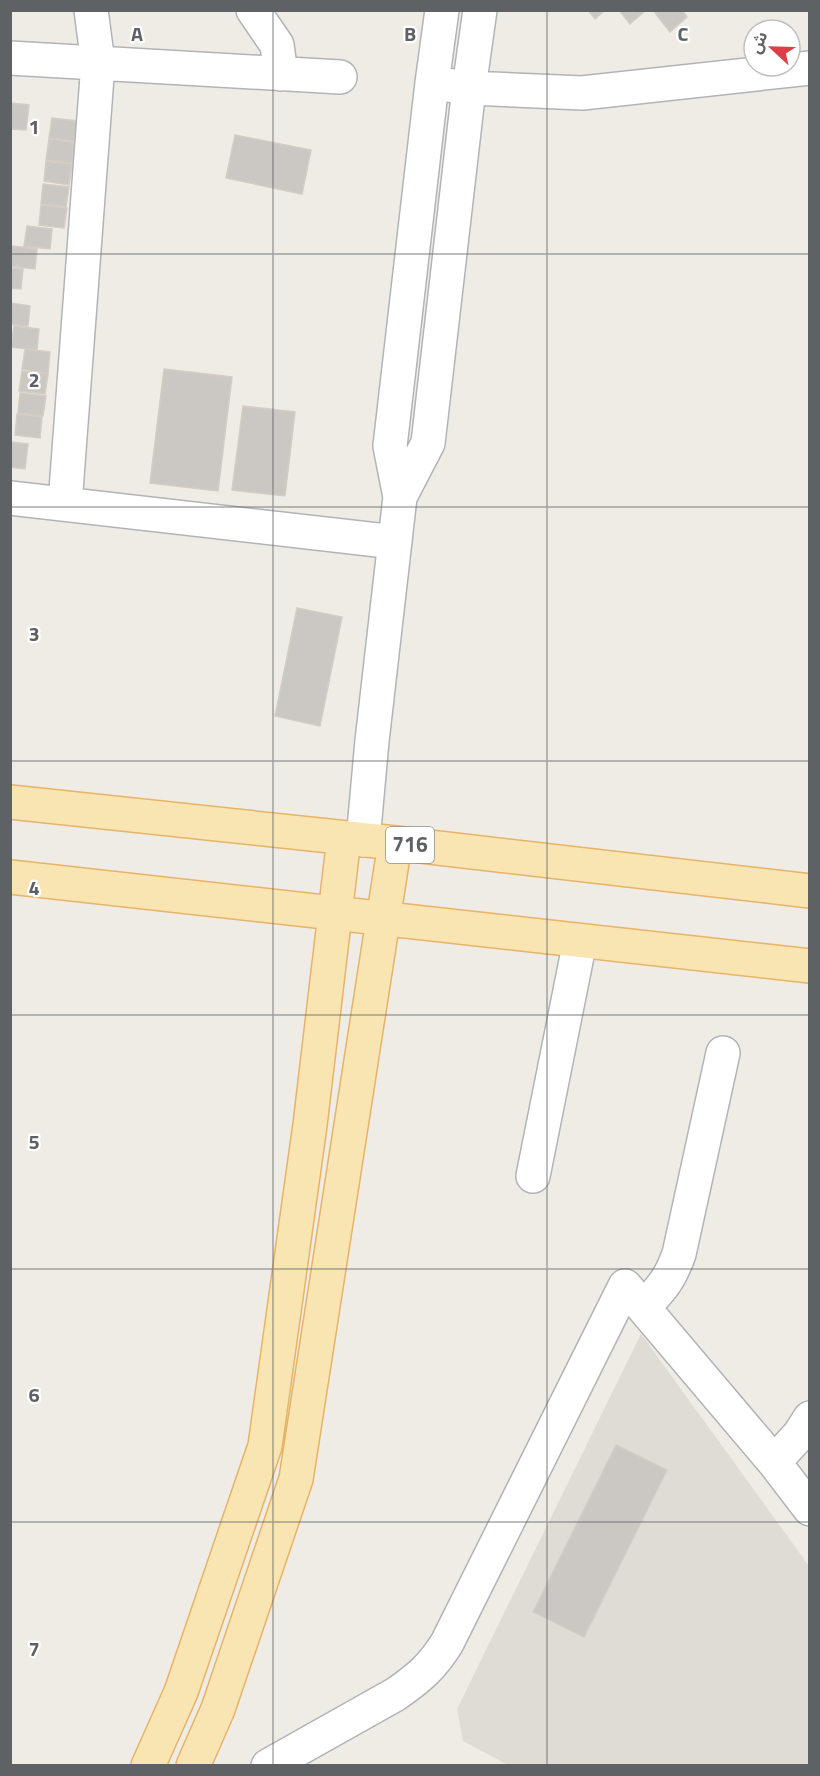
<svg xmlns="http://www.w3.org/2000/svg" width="820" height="1776" viewBox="0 0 820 1776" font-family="'Titillium Web','Noto Sans Arabic',sans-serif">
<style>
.education{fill:#dfdbd5}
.building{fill:#cbc7c3;stroke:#d3cdc5;stroke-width:1.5}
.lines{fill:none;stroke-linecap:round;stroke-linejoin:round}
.minor-casing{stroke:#b1b4b7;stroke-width:36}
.major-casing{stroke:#e7b367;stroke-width:36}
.minor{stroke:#fff;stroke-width:33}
.major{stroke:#f9e5b1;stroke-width:33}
.grid{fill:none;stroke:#5e6265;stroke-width:1.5;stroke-opacity:0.55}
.labels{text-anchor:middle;stroke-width:4.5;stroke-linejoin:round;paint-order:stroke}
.shield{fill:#fff;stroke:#8e9193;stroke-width:1.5}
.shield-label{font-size:21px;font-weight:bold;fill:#5e6265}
.grid-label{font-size:20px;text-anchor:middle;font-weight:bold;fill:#5e6265;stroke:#fff;stroke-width:4.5;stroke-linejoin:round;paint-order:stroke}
</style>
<rect width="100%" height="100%" fill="#efece6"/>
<!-- education -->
<path class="education" d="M641 1334 809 1566V1765H508L463 1741 457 1709Z"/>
<!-- building -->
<path class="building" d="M588 10H605L595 19Z
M619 10H646L630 24Z
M657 10H682L687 17 670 32 655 13Z
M10 103 29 105 26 130 10 129Z
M52 118 77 121 74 141 49 138Z
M235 135 311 150 302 194 226 178Z
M49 139 74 142 72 163 46 160Z
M46 161 72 164 69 185 44 181Z
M43 184 69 187 66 207 41 204Z
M41 205 67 208 64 228 39 225Z
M27 226 52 229 50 249 24 246Z
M12 246 37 249 35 269 10 266Z
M10 268 23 269 21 289 10 288Z
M10 303 30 306 28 326 10 324Z
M14 326 39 329 37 350 11 347Z
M25 349 50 352 48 373 22 369Z
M164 369 232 377 218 491 150 483Z
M22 371 48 374 45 394 19 391Z
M20 393 46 396 43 416 18 413Z
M243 406 295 412 285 496 232 490Z
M17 414 42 417 40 438 15 435Z
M10 442 28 444 25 469 10 467Z
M297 608 342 617 320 726 275 716Z
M616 1445 667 1470 584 1637 533 1612Z"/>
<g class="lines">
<defs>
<path id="minor" d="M253 10 277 45 281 74
M10 58 340 77
M447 85 469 88 582 93 810 68
M400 497 428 443 469 88 480 10
M10 498 395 542
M65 504 98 63 91 10
M363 840 372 741 400 497 390 446 432 83 442 10
M533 1176 580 941
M644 1307C662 1288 670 1279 679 1254L723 1053
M774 1462 799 1435 810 1418
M268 1766 396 1694C419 1678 432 1667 447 1643L625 1286 774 1462 810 1509"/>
<path id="major" d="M10 802 395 843 810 891
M10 877 810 966
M148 1766 181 1692 265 1446 310 1125 344 838
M193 1766 218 1709 296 1479 395 843"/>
</defs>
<!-- minor casing -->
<use href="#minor" class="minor-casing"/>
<!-- major casing -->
<use href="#major" class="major-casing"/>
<!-- minor -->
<use href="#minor" class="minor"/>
<!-- major -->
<use href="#major" class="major"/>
</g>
<!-- grid -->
<path class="grid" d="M273 10V1766M547 10V1766M10 254H810M10 507H810M10 761H810M10 1015H810M10 1269H810M10 1522H810"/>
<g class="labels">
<!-- shield labels -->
<rect class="shield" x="386" y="827" width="48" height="36" rx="4.5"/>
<g class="shield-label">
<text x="410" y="852">716</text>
</g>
</g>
<g class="grid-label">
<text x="137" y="41">A</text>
<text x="410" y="41">B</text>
<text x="683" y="41">C</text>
<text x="34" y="134">1</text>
<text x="34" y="387">2</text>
<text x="34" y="641">3</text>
<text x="34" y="895">4</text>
<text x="34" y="1149">5</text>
<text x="34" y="1402">6</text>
<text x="34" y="1656">7</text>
</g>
<!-- border -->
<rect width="820" height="1776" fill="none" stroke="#5e6265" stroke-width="24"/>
<!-- north arrow -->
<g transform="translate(772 48) rotate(292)"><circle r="28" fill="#ffffff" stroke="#bfc0c1" stroke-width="1.5"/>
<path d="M0-4.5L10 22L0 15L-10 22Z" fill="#dc3f46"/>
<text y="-9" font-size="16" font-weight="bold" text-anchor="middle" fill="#5e6265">ش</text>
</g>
</svg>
